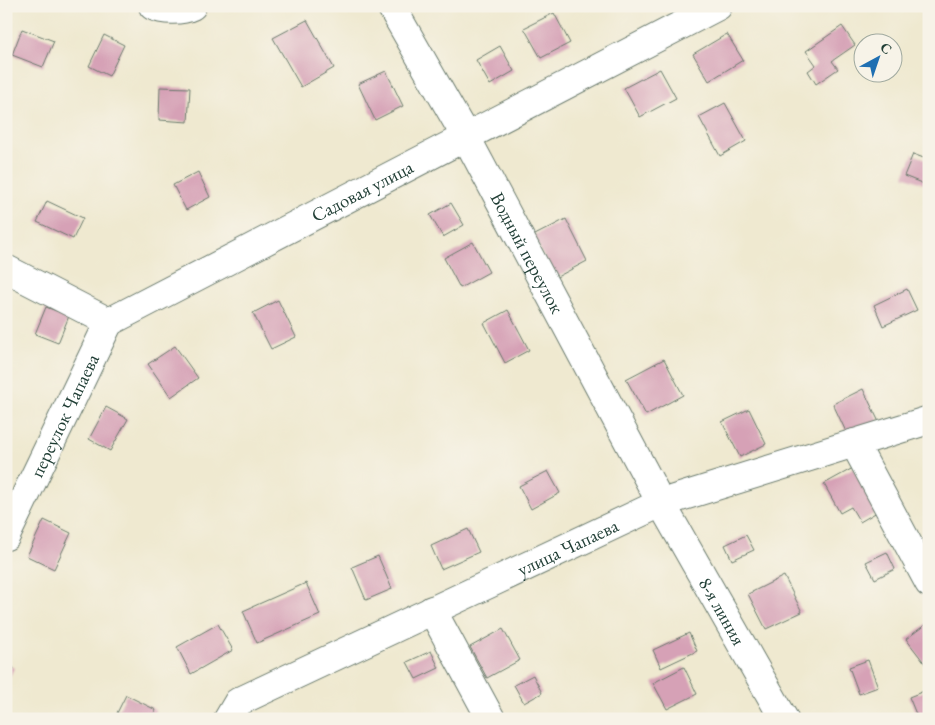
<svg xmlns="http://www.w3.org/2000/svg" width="935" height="725" viewBox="0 0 935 725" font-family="'EB Garamond',serif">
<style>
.building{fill:#d6a1b6}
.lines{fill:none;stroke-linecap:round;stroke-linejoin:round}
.minor-casing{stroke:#68796b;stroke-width:30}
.minor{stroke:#fff;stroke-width:28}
.labels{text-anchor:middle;stroke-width:4;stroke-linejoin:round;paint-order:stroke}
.street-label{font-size:19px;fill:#1f3d34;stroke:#f7f3e8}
</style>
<rect width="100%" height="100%" fill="#f7f3e8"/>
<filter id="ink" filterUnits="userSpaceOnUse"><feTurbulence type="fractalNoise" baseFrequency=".02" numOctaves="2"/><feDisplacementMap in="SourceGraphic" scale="10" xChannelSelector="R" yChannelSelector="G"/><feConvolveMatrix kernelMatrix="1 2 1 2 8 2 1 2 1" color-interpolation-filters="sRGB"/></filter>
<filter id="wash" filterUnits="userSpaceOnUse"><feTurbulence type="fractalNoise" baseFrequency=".0096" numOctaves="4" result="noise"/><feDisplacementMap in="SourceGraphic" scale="20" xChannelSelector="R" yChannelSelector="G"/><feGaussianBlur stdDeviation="1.12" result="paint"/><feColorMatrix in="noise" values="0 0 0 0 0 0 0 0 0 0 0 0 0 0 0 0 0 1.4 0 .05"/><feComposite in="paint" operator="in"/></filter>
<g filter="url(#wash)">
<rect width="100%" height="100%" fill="#efe9d0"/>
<g id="blocks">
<!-- building -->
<path class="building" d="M554 13 570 43 541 58 524 28Z
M307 20 334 68 301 87 273 38Z
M842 26 855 45 832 61 838 69 816 84 808 71 816 65 806 51Z
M22 29 54 41 43 67 12 55Z
M727 34 743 60 709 81 693 54Z
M104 35 124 45 109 76 89 66Z
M500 46 514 71 490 85 476 60Z
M660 69 676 98 640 117 624 88Z
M386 71 403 106 375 120 358 84Z
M160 87 190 88 188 122 159 120Z
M725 103 746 141 720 156 699 117Z
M913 154 929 160 926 167 929 168V186L904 176Z
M198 172 210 197 186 210 173 185Z
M47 201 83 218 73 239 37 222Z
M451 203 464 225 443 237 430 215Z
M566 219 587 261 555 278 533 236Z
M473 242 489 272 460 288 444 258Z
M907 289 917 310 883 326 874 305Z
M278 300 296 337 271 349 253 313Z
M46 307 69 316 58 343 35 334Z
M508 310 529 350 505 363 484 323Z
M175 346 198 378 171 397 148 364Z
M664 359 683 395 646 415 626 379Z
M863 389 879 422 848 436 833 404Z
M106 407 128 419 110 451 89 439Z
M749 409 766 444 740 457 722 422Z
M853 468 877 512 860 522 851 507 840 513 824 484Z
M548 471 560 493 531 509 519 486Z
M44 520 71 533 54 569 27 556Z
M468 529 479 552 441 569 431 546Z
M746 535 754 550 732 560 725 545Z
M887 552 895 569 875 579 866 562Z
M378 556 392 589 366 600 352 567Z
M784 576 802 612 766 629 748 594Z
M306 583 320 615 257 643 243 611Z
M929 622V663L926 665 906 639Z
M218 624 233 650 191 674 177 647Z
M503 629 520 660 487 678 470 647Z
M689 633 697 651 661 668 653 650Z
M431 651 439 668 416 679 407 662Z
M868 660 878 687 859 694 849 667Z
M6 664 14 668 6 684Z
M684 667 697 694 667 709 653 683Z
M533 675 542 693 524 703 514 685Z
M929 689V716L918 719 909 697Z
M126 695 156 710 151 719H128L117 713Z"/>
</g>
</g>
<g filter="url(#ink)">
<use href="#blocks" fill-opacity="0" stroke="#68796b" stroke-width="1"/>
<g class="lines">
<defs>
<g id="minor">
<path d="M153 6C163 11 182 11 192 6"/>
<path id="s1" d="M391 6 466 137 661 503 784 719"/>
<path id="s2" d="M6 269 109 322 718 6"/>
<path d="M854 443 929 583"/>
<path id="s3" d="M6 536 109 322"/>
<path d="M432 610 491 719"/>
<path id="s4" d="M228 719 238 702 661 503 929 420"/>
</g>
</defs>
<!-- minor casing -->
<use href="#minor" class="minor-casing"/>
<!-- minor -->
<use href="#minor" class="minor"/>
</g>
</g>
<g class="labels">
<!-- street labels -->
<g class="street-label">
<text dy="7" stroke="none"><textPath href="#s2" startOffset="401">Садовая улица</textPath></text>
<text dy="7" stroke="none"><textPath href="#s1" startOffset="282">Водный переулок</textPath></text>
<text dy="7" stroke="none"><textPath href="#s3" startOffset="134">переулок Чапаева</textPath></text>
<text dy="7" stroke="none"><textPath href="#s4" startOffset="384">улица Чапаева</textPath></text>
<text dy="7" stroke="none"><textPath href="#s1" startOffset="690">8-я линия</textPath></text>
</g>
</g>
<!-- margin -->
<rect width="935" height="725" fill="none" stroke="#f7f3e8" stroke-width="25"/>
<!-- north arrow -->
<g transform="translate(878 58) rotate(40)"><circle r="24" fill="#f7f3e8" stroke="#a1aaa0"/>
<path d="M0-4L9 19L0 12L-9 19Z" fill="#1f6fb2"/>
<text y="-8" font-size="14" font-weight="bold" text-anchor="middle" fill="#1f3d34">С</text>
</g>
</svg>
